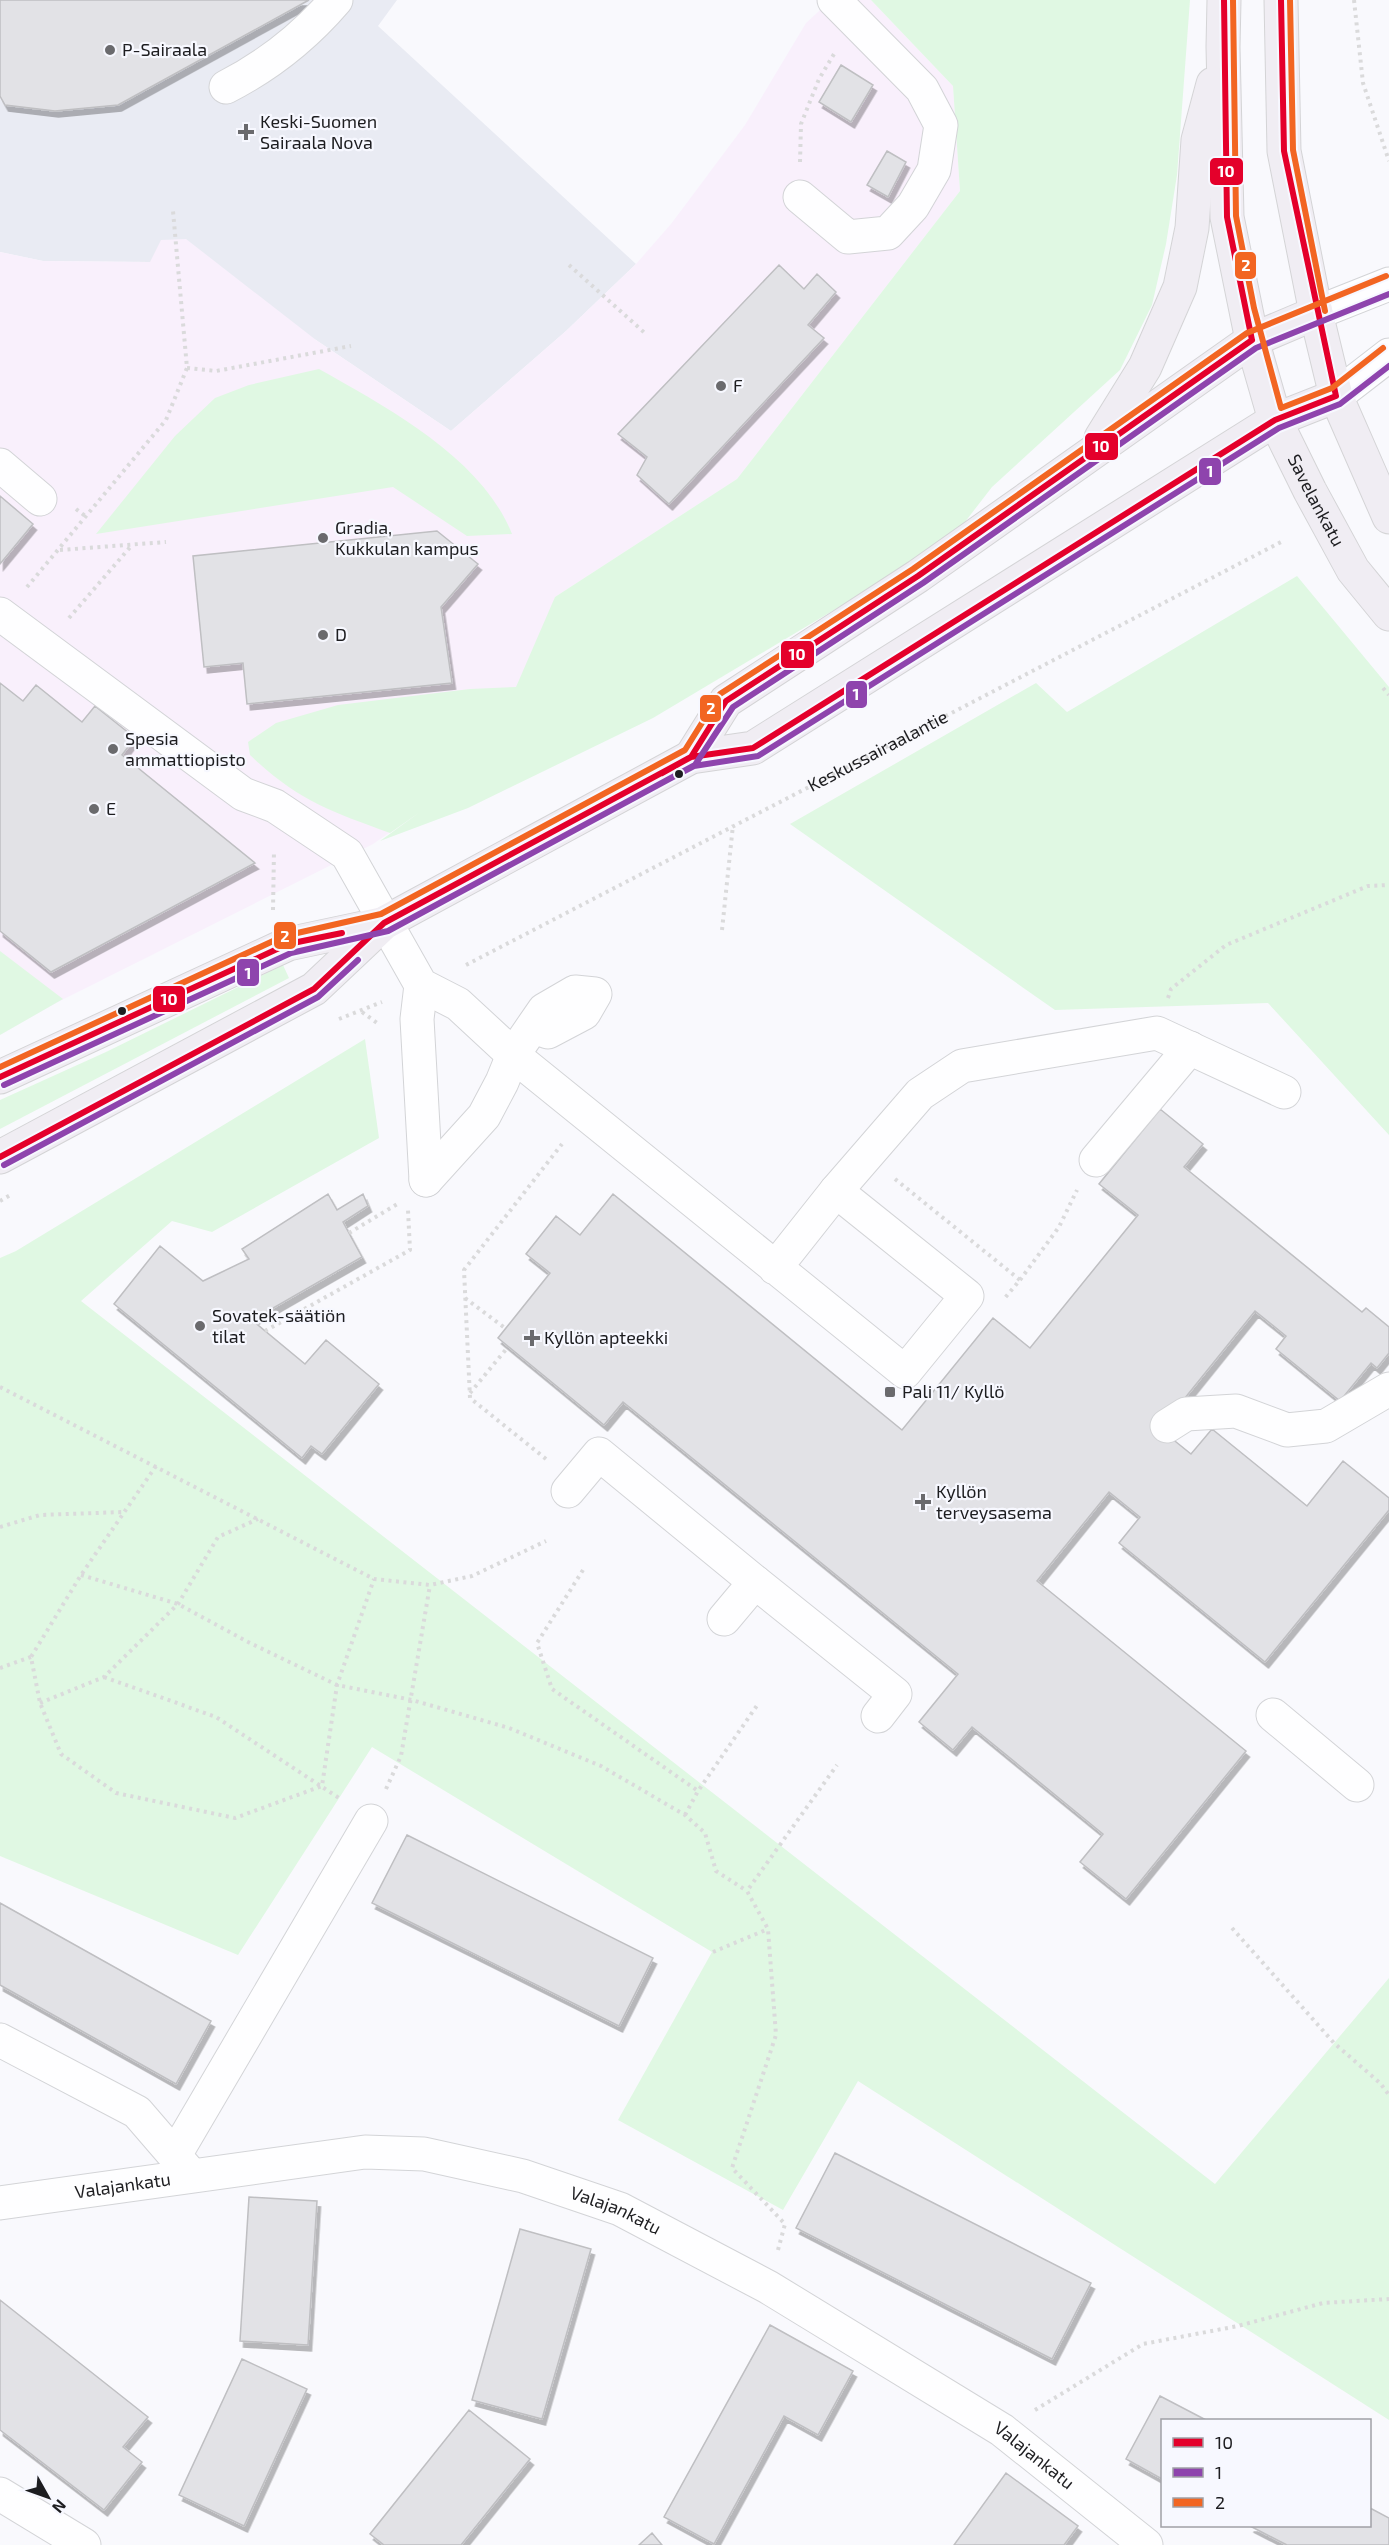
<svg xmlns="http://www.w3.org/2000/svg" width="1389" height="2545" viewBox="0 0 1389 2545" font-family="'Exo 2',sans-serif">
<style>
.built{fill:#e9ebf3}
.education{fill:#f9f0fc}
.green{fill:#e0f8e3}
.building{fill:#e2e2e6;stroke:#bfbfc2;stroke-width:1.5;filter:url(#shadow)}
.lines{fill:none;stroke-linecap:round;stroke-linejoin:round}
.minor-casing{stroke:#d3d4d7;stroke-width:35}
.major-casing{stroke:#d4d4d6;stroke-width:35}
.path{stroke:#dadadb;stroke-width:4;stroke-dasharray:3 4.5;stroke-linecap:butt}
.minor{stroke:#fefeff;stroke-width:33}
.major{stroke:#f0edf3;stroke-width:33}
.bus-1-casing{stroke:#f7f8ff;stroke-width:10}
.bus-2-casing{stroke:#f7f8ff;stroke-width:10}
.bus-3-casing{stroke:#f7f8ff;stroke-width:10}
.bus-1{stroke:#e4002b;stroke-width:6}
.bus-2{stroke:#8e44ad;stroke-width:6}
.bus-3{stroke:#f26522;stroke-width:6}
.poi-dot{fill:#6a6a6d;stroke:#f7f8ff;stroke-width:2}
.bus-dot{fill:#1d1d20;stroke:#f7f8ff;stroke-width:2}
.labels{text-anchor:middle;stroke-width:4.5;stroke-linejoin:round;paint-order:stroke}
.poi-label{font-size:18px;fill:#1d1d20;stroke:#f7f8ff;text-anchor:start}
.street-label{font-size:18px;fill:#1d1d20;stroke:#f7f8ff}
.line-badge{stroke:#f7f8ff;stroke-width:2}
.badge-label{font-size:16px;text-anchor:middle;font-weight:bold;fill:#fff}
</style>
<defs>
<filter id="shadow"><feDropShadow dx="3.5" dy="6" stdDeviation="0" flood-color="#0004"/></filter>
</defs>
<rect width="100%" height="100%" fill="#f9f9fd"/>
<!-- built -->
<path class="built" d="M0 0H397L378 26 636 264 566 331 451 431 316 340 150 262 43 261 0 252Z"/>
<!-- education -->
<path class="education" d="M831 0H871L953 86 960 191 737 479 555 597 543 727 373 844 52 1005 0 1035V252L43 261 150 262 161 240 186 239 316 340 451 431 566 331 636 264 671 224 745 125 806 23Z"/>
<!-- green -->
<path class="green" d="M871 0H1190L1177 175 1166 244 1152 305 1120 370 992 487 951 540 653 718 468 808 380 841 420 812 390 833C330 811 297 800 250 755L248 742 276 723 338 705 470 689 516 687 555 597 737 479 960 191 953 86Z
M319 369C388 408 482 458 512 534L467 536 393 487 96 534 175 436 215 398 249 385Z
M1297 576 1389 687V1135L1268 1003 1055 1010 790 824 1036 683 1067 712Z
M0 951 63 999 0 1035Z
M283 965 289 978 0 1129V1100L106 1052Z
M365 1039 379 1138 212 1232 172 1221 81 1301 1215 2184 1389 1978V2420L858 2081 783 2210 618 2120 712 1952 372 1747 238 1955 0 1856V1258L16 1251Z"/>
<!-- building -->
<path class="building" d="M0 0H309L118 105 55 111 5 105 0 96Z
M841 65 873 85 851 122 819 102Z
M887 151 906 162 888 197 867 185Z
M779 265 804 289 817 274 836 292 808 325 824 338 669 504 637 475 647 457 618 434Z
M0 496 33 524 0 564Z
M437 531 478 564 441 607 452 683 247 704 243 663 204 667 193 556Z
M0 683 23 701 36 685 82 722 95 706 135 738 122 755 255 863 51 972 0 931Z
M1160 1109 1203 1144 1184 1167 1362 1312 1366 1308 1389 1327V1353L1377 1368 1371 1363 1340 1401 1276 1349 1286 1336 1255 1311 1160 1429 1191 1454 1212 1429 1307 1506 1343 1461 1389 1498V1510L1265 1662 1119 1543 1140 1517 1109 1492 1037 1581 1246 1751 1126 1899 1080 1862 1103 1834 972 1727 953 1750 919 1722 958 1674 623 1402 604 1425 498 1338 550 1273 526 1254 556 1216 580 1235 613 1194 902 1430 993 1318 1030 1348 1138 1215 1099 1184Z
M328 1194 337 1210 363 1194 368 1206 343 1222 362 1257 252 1320 305 1364 326 1340 379 1384 322 1454 311 1446 302 1458 114 1304 160 1246 203 1281 249 1259 242 1249Z
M407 1835 653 1958 619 2026 372 1903Z
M0 1903 211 2021 176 2084 0 1985Z
M835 2153 1091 2283 1052 2359 796 2228Z
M249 2197 317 2201 308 2345 240 2341Z
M520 2229 591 2249 542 2419 472 2400Z
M0 2300 148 2417 123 2447 142 2462 104 2510 0 2430Z
M770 2325 853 2371 818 2435 784 2416 714 2544 664 2517Z
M242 2359 307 2389 244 2526 179 2495Z
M1160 2396 1206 2420H1162V2479L1126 2459Z
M469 2410 530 2459 461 2545H384L370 2534Z
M1006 2473 1078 2526 1064 2545H954Z
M1370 2508 1389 2518V2545H1287L1250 2526H1370Z
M652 2533 662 2545H639Z"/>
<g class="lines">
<defs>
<g id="minor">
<path d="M226 87C267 66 306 35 336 0"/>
<path d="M800 197 848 237 888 233 913 206 934 170 941 125 922 89 834 0"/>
<path d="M1316 313 1389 284"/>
<path d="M1336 396 1389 355"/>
<path d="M0 465 40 499"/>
<path d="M0 614 243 794 275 806 347 854 421 985 458 1004 513 1055 905 1372 967 1296 836 1191 775 1268"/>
<path d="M421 985 417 1019 426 1180"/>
<path d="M1096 1160 1190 1048"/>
<path d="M426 1180 484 1116 502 1082 513 1055 544 1010 575 992 595 994 584 1013 548 1032 534 1027"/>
<path d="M836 1191 920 1094 962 1066 1157 1033 1284 1092"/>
<path d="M1167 1426 1186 1414 1236 1411 1287 1430 1326 1426 1389 1389"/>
<path d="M568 1491 599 1454 755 1582 724 1619"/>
<path d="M755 1582 895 1694 878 1716"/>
<path d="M1273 1715 1357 1785"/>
<path d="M0 2040 137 2112 187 2170"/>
<path d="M175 2155 371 1821"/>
<path id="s2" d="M0 2203 365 2152 424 2154 523 2176 620 2209 768 2287 1002 2430 1146 2545"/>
<path d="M0 2494 84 2545"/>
</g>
<g id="major">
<path id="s3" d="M1224 0 1223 47 1227 217 1252 340 1275 420 1310 491 1353 570 1389 614"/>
<path d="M1281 0 1284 151 1316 313 1336 396 1389 517"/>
<path d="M1101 438 1145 367 1180 287 1192 228 1198 140 1213 84"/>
<path d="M691 757 726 701 918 576 1252 340 1316 313"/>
<path d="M0 1077 288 944 382 924"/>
<path d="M0 1157 314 989 384 923 691 757 753 748 1275 420 1336 396"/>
</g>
</defs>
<!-- minor casing -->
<use href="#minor" class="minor-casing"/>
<!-- major casing -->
<use href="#major" class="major-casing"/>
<!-- path -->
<g class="path">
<path d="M1354 0 1363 83 1389 161"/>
<path d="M800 162 801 124 819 79 834 54"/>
<path d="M569 265 647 335"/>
<path d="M187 368 216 371 351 346"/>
<path d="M76 509 88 518"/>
<path d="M60 550 166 542"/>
<path d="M27 587 166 420 187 368 173 211"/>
<path d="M69 618 132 545"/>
<path d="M1383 688 1389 695"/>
<path d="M273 910 274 851"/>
<path d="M722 930 733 825"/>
<path id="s1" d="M466 965 1281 542"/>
<path d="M1168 998 1171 989 1226 945 1368 886 1389 885"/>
<path d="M362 1012 380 1025"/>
<path d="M339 1019 382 1002"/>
<path d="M895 1179 1020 1280 1004 1299"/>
<path d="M0 1201 12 1194"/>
<path d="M349 1233 399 1203"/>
<path d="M1020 1280 1059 1227 1077 1190"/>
<path d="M465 1298 505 1328"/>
<path d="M265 1331 410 1250 408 1210"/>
<path d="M0 1387 374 1579 430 1585 472 1576 546 1541"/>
<path d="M470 1393 508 1347"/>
<path d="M546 1459 470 1398 464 1270 562 1144"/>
<path d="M156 1466 81 1575 31 1657 40 1703 61 1754 116 1793 235 1818 322 1786 337 1685 374 1579"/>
<path d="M0 1527 40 1515 123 1512"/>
<path d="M583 1570 537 1643 552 1689 698 1791"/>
<path d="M81 1575 178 1604 248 1642 337 1685 412 1700 509 1728 601 1766 685 1815 705 1833 716 1871 747 1891"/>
<path d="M0 1668 31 1657"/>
<path d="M104 1677 216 1717 342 1800"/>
<path d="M40 1703 104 1677 178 1604 218 1537 258 1519"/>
<path d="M386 1789 401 1756 430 1585"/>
<path d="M685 1815 698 1791 758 1704"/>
<path d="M1232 1928 1334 2043 1380 2083 1389 2095"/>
<path d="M713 1952 768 1929"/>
<path d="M778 2250 785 2224 732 2168 776 2035 768 1929 747 1891 837 1765"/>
<path d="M1035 2410 1143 2344 1238 2326 1323 2303 1389 2299"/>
</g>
<!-- minor -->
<use href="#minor" class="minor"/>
<!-- major -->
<use href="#major" class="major"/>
<defs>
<path id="bus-1" d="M1224 0 1227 217 1252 340
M1281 0 1284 151 1336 396
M662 773 691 757 726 701 918 576 1252 340
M0 1077 288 944 342 933
M0 1157 314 989 384 923 691 757 753 748 1275 420 1336 396"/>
<path id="bus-2" d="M669 779 694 766 758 756 1279 428 1340 404 1389 366
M4 1085 291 953 388 931 695 765 733 707 923 583 1256 348 1389 294
M4 1165 318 997 358 960"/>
<path id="bus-3" d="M1233 0 1236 216 1254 308 1281 408 1332 388 1383 348
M1290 0 1293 150 1325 311
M0 1067 284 936 381 914 685 750 720 694 913 569 1247 333 1386 276"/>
</defs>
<!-- bus-1 casing -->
<use href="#bus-1" class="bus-1-casing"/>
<!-- bus-2 casing -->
<use href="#bus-2" class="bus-2-casing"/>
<!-- bus-3 casing -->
<use href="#bus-3" class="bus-3-casing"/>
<!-- bus-1 -->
<use href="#bus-1" class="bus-1"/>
<!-- bus-2 -->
<use href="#bus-2" class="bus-2"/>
<!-- bus-3 -->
<use href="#bus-3" class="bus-3"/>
</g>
<!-- markers -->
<g class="poi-dot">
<circle cx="110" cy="50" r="6"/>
<path d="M243 123h6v6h6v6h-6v6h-6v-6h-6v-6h6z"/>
<circle cx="721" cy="386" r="6"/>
<circle cx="323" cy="538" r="6"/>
<circle cx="323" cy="635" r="6"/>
<circle cx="113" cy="749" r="6"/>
<circle cx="94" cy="809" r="6"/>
<circle cx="200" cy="1326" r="6"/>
<path d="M529 1329h6v6h6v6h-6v6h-6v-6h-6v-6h6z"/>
<rect x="884" y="1386" width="12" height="12" rx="3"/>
<path d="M920 1493h6v6h6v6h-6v6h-6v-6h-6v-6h6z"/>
</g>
<g class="bus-dot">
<circle cx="679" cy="774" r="5"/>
<circle cx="122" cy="1011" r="5"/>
</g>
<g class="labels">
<!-- poi labels -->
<g class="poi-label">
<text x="122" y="56">P-Sairaala</text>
<text x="260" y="128">Keski-Suomen<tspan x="260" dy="21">Sairaala Nova</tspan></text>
<text x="733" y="392">F</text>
<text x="335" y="534">Gradia,<tspan x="335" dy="21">Kukkulan kampus</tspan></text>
<text x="335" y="641">D</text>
<text x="125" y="745">Spesia<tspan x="125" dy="21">ammattiopisto</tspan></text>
<text x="106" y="815">E</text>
<text x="212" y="1322">Sovatek-säätiön<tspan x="212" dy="21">tilat</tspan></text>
<text x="544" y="1344">Kyllön apteekki</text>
<text x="902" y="1398">Pali 11/ Kyllö</text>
<text x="936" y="1498">Kyllön<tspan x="936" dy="21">terveysasema</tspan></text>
</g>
<!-- street labels -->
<g class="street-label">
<text dy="6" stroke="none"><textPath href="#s3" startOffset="516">Savelankatu</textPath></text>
<text dy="6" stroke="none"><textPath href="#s1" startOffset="464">Keskussairaalantie</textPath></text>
<text dy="6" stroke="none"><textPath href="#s2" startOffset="124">Valajankatu</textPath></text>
<text dy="6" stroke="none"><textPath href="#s2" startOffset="628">Valajankatu</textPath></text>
<text dy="6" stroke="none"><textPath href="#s2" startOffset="1114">Valajankatu</textPath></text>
</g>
</g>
<g class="line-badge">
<rect x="1209" y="157" width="35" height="29" rx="6" fill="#e4002b"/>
<rect x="1234" y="251" width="23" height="29" rx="6" fill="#f26522"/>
<rect x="1084" y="432" width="35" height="29" rx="6" fill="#e4002b"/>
<rect x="1198" y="457" width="24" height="29" rx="6" fill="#8e44ad"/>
<rect x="780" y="640" width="35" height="29" rx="6" fill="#e4002b"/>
<rect x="845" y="680" width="23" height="29" rx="6" fill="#8e44ad"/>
<rect x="699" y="694" width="23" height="29" rx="6" fill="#f26522"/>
<rect x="273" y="921" width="24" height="29" rx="6" fill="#f26522"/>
<rect x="236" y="958" width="24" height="29" rx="6" fill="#8e44ad"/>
<rect x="152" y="985" width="34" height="28" rx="6" fill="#e4002b"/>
</g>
<g class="badge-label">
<text x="1226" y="177">10</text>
<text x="1246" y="271">2</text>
<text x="1101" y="452">10</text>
<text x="1210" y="477">1</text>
<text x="797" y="660">10</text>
<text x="856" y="700">1</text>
<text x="711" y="714">2</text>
<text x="285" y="942">2</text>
<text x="248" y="979">1</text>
<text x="169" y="1005">10</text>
</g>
<!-- legend -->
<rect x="1161" y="2419" width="210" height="108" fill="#f7f8ff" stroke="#a0a0a6" stroke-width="1.5"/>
<rect x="1173" y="2438" width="30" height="9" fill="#e4002b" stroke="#a0a0a6" stroke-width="1.5"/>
<text x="1215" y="2449" font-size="18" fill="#1d1d20">10</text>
<rect x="1173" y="2468" width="30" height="9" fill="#8e44ad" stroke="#a0a0a6" stroke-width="1.5"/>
<text x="1215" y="2479" font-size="18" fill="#1d1d20">1</text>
<rect x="1173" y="2498" width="30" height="9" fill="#f26522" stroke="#a0a0a6" stroke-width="1.5"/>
<text x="1215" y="2509" font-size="18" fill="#1d1d20">2</text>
<!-- north arrow -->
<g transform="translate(48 2497) rotate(130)" stroke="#f7f8ff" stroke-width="4.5" paint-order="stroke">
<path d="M0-4.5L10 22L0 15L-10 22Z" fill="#1d1d20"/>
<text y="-9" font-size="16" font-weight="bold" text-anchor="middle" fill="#1d1d20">N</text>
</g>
</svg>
